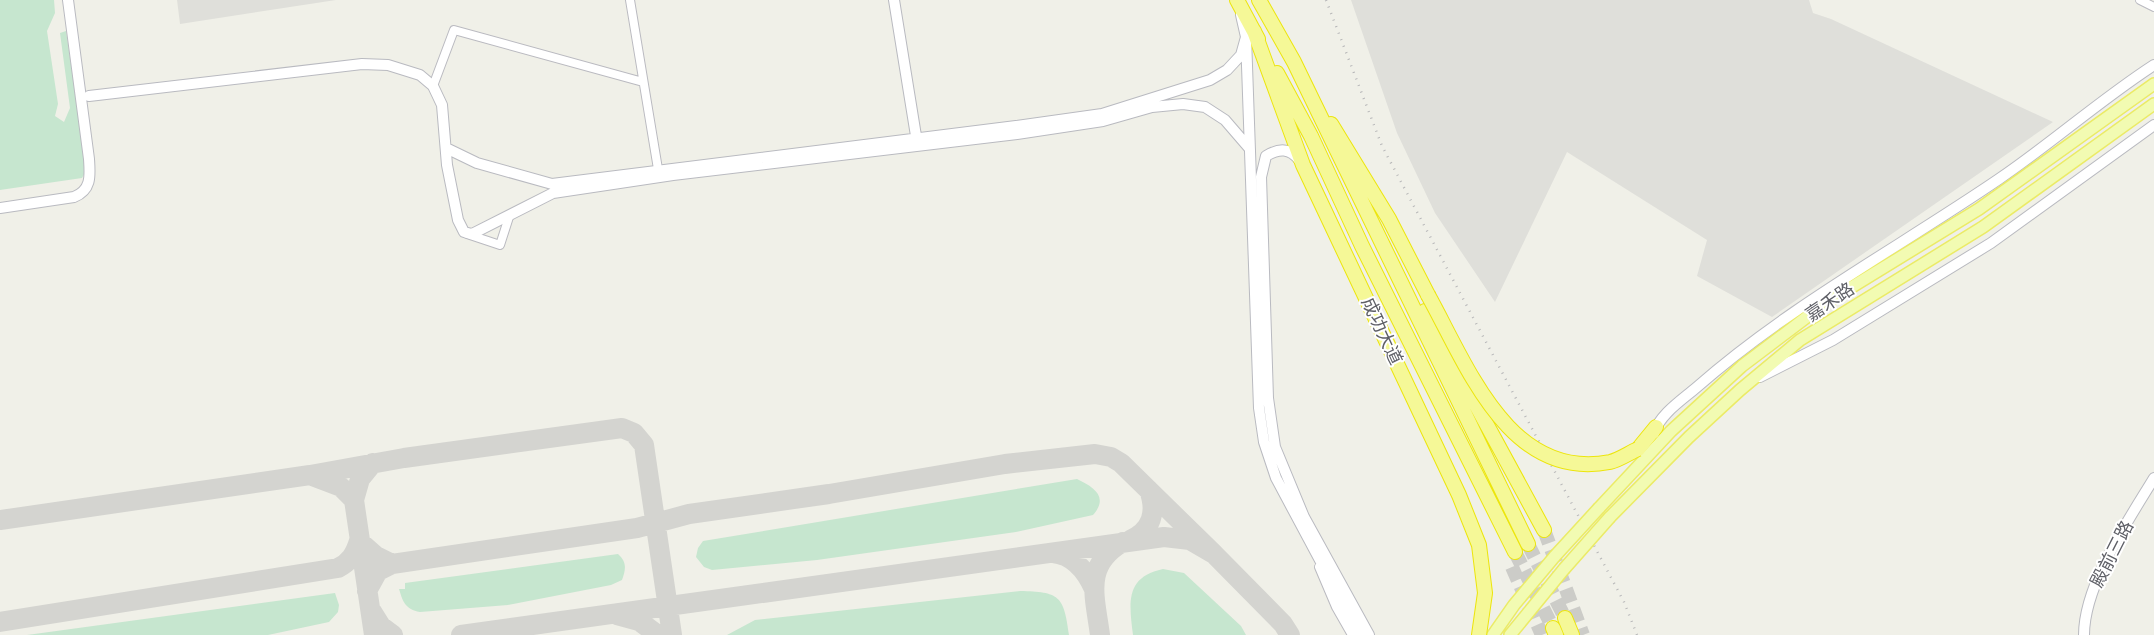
<svg xmlns="http://www.w3.org/2000/svg" width="2154" height="635" viewBox="0 0 2154 635" font-family="Raleway,'Noto Sans SC',sans-serif">
<style>
.industrial{fill:#dfdfda}
.green{fill:#c6e6cf}
.lines{fill:none;stroke-linecap:round;stroke-linejoin:round}
.taxiway{stroke:#d4d4d0;stroke-width:20}
.highway-tunnel{stroke:#ccccc8;stroke-width:14;stroke-dasharray:14 7;stroke-linecap:butt}
.street-casing{stroke:#babac0;stroke-width:10}
.secondary-casing{stroke:#b9bac0;stroke-width:12}
.primary-casing{stroke:#ebeb66;stroke-width:14}
.highway-casing{stroke:#ece50c;stroke-width:16}
.street{stroke:#fff;stroke-width:8}
.secondary{stroke:#fff;stroke-width:10}
.primary{stroke:#f2fbb2;stroke-width:11}
.highway{stroke:#f5f897;stroke-width:14}
.rail{stroke:#b8b8b9;stroke-width:2.5;stroke-dasharray:1 6;stroke-linecap:butt}
.primary-bridge-casing{stroke:#ebeb66;stroke-width:14;stroke-linecap:butt}
.highway-bridge-casing{stroke:#ece50c;stroke-width:16;stroke-linecap:butt}
.primary-bridge{stroke:#f2fbb2;stroke-width:11}
.highway-bridge{stroke:#f5f897;stroke-width:14}
.labels{text-anchor:middle;stroke-width:4;stroke-linejoin:round;paint-order:stroke}
.street-label{font-size:18px;fill:#5f6067;stroke:#fff}
</style>
<rect width="100%" height="100%" fill="#f0f0e8"/>
<!-- industrial -->
<path class="industrial" d="M177 0H336L180 24Z
M1351 0H1809L1813 13 1831 19 2053 122 1772 317 1697 276 1707 240 1567 152 1495 302 1435 213 1397 133Z"/>
<!-- green -->
<path class="green" d="M0 0H54L55 13 47 31 58 104 55 116 64 122 70 108 60 33 66 31 87 169 82 178 0 190Z
M1077 479C1094 487 1109 497 1093 515L1016 532 817 560 712 570 704 567 696 557 698 548 703 541Z
M618 554C627 562 626 569 622 580L611 585 508 605 420 612C405 609 403 602 399 589H405V583Z
M1163 569 1184 573 1241 626 1246 635H1133C1129 603 1125 577 1163 569Z
M1020 591C1059 592 1064 595 1069 635H727L755 620Z
M335 593 339 605 338 612 329 622 268 635H27Z"/>
<g class="lines">
<!-- taxiway -->
<path class="taxiway" d="M312 476 341 487 354 500 360 479 373 463
M354 500 374 635
M0 520 310 475 404 458 622 428 634 433 644 445 672 635
M1130 540C1152 530 1157 512 1149 490
M1053 553C1074 555 1086 571 1094 589
M367 591 378 571 392 564 637 528 689 514 829 494 1005 464 1095 454 1111 457 1121 463 1214 554
M371 610 381 626 393 635
M617 615 639 621 658 635
M0 622 338 568C350 562 355 554 359 541L376 556 392 564
M461 635 1164 537 1190 540 1214 554 1283 624 1290 635
M1100 635C1095 596 1083 565 1123 542"/>
<!-- highway-tunnel -->
<path class="highway-tunnel" d="M1544 530 1583 635
M1528 544 1565 618
M1515 552 1553 628
M1512 567 1542 635"/>
<defs>
<path id="street" d="M630 0 658 169
M2140 0 2154 7
M433 86 454 30 643 82
M467 234 500 245 509 217
M1319 567 1336 607 1352 635"/>
<path id="secondary" d="M894 0 917 142
M1241 15 1246 37 1259 408 1264 442 1276 478 1360 635
M89 96 362 64 388 65 420 75 433 86 442 105 447 165 458 220 464 232 472 234 553 193 673 175 1017 134 1103 121 1152 107 1183 104 1205 107 1225 120 1250 149
M446 148 477 163 552 184 1016 126 1102 114 1210 80 1227 70 1241 55 1246 37
M1299 160C1290 148 1279 148 1266 156L1261 177 1268 398 1275 447 1304 517 1369 635
M0 208 74 197C92 190 90 175 89 159L68 0
M1760 377 1833 340 1991 243 2154 125
M1654 433C1660 414 1682 400 1697 387 1789 306 1898 248 1999 179 2052 143 2100 100 2154 65
M2084 635C2084 585 2128 521 2154 478"/>
<path id="primary" d="M1599 508 1671 431 1742 366 1824 304 1979 209 2154 84
M1610 517 1689 437 1740 390 1800 340 1983 227 2154 104
M1493 635 1514 605 1555 556
M1510 635 1564 569"/>
<path id="highway" d="M1237 0 1258 39
M1259 0 1294 62 1528 544
M1254 31 1303 165 1459 495 1479 545 1485 593 1479 635
M1277 73 1311 136 1362 246 1515 552
M1331 124 1389 219 1428 295
M1425 311 1544 530
M1638 449 1656 427
M1565 618 1572 635
M1553 628 1556 635"/>
</defs>
<!-- street casing -->
<use href="#street" class="street-casing"/>
<!-- secondary casing -->
<use href="#secondary" class="secondary-casing"/>
<!-- primary casing -->
<use href="#primary" class="primary-casing"/>
<!-- highway casing -->
<use href="#highway" class="highway-casing"/>
<!-- street -->
<use href="#street" class="street"/>
<!-- secondary -->
<use href="#secondary" class="secondary"/>
<!-- primary -->
<use href="#primary" class="primary"/>
<!-- highway -->
<use href="#highway" class="highway"/>
<!-- rail -->
<path class="rail" d="M1326 0 1382 146 1624 602 1637 635"/>
<defs>
<path id="primary-bridge" d="M1555 556 1599 508
M1564 569 1610 517"/>
<path id="highway-bridge" d="M1428 295C1467 365 1509 482 1610 462 1619 460 1629 453 1638 449"/>
</defs>
<!-- primary-bridge casing -->
<use href="#primary-bridge" class="primary-bridge-casing"/>
<!-- highway-bridge casing -->
<use href="#highway-bridge" class="highway-bridge-casing"/>
<!-- primary-bridge -->
<use href="#primary-bridge" class="primary-bridge"/>
<!-- highway-bridge -->
<use href="#highway-bridge" class="highway-bridge"/>
</g>
<g class="labels">
<!-- street labels -->
<g class="street-label">
<text transform="translate(1830 302) rotate(-34)" y="6">嘉禾路</text>
<text transform="translate(1382 331) rotate(65)" y="6">成功大道</text>
<text transform="translate(2112 554) rotate(-63)" y="6">殿前三路</text>
</g>
</g>
</svg>
